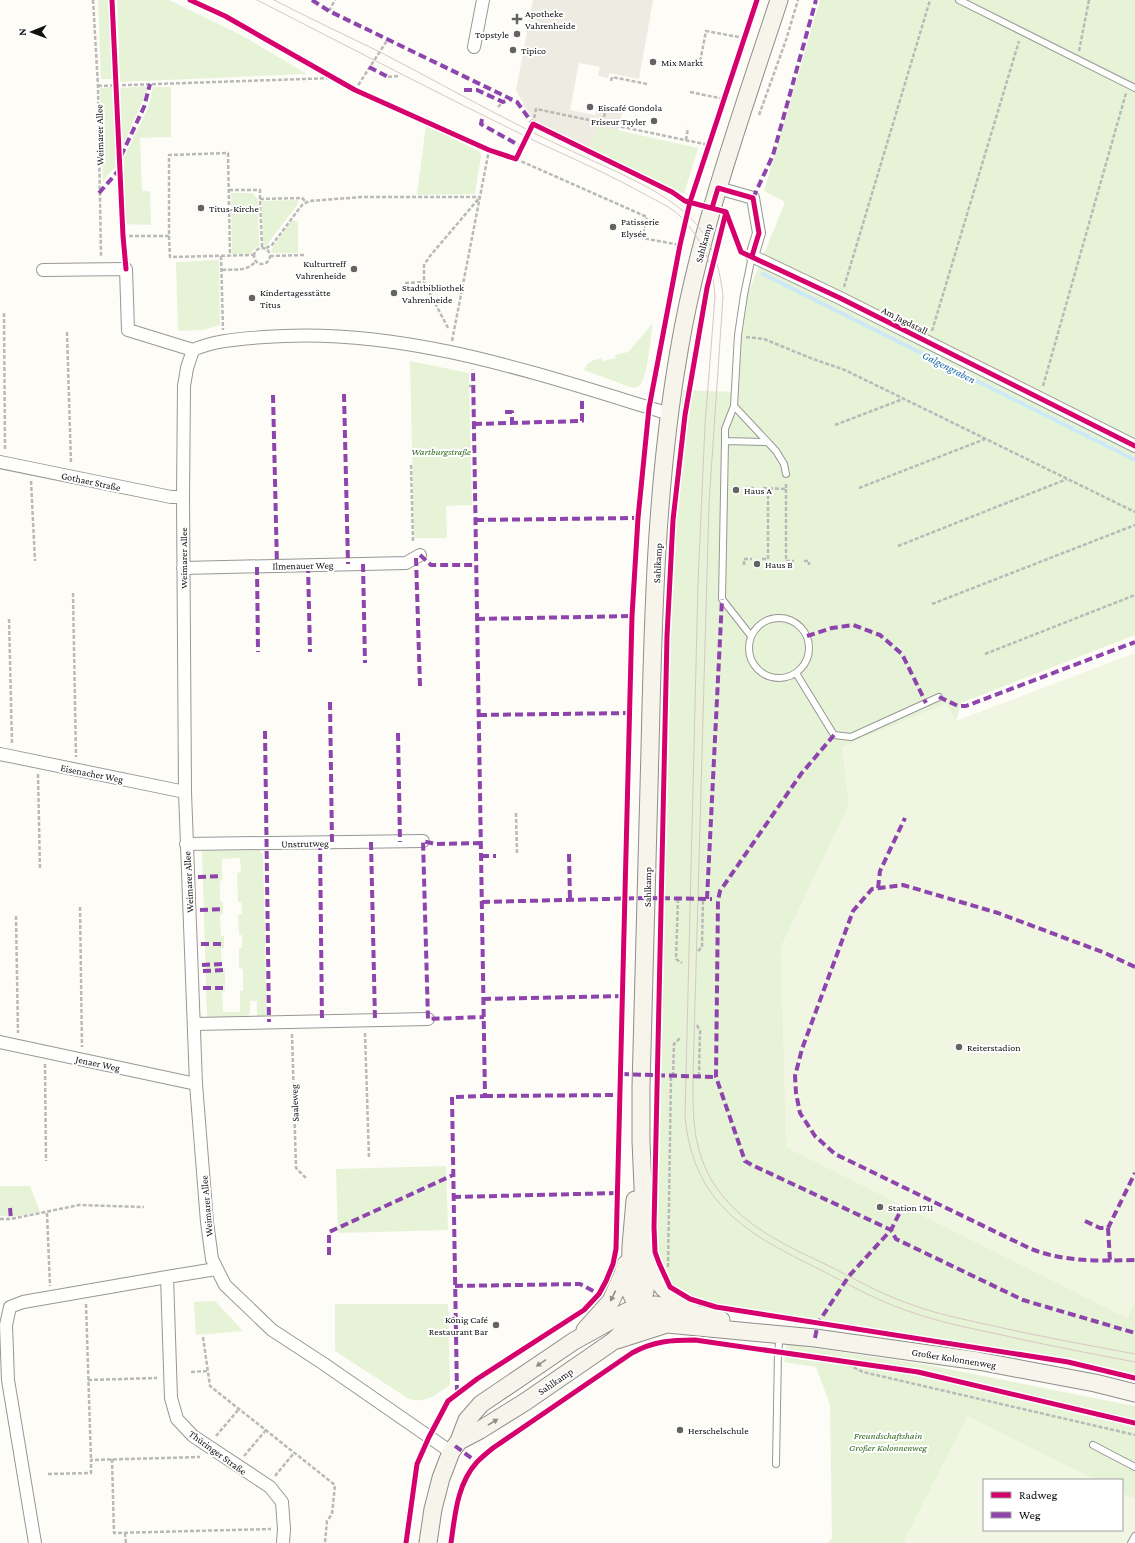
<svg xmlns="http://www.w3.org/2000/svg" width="1135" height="1543" viewBox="0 0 1135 1543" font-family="'Crimson Pro',serif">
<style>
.green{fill:#e7f3d7;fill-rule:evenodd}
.pitch{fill:#f0f6e1}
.plaza{fill:#edebe2}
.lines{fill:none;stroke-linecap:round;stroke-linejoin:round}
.stream{stroke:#cde8f7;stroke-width:4}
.lane-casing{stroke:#979795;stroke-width:8}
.street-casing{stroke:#979795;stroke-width:14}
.secondary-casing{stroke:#8e8d8b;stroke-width:19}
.path{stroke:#b9b9b8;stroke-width:2.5;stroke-dasharray:4 2;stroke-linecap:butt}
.lane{stroke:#fffffe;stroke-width:6}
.street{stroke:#fffffe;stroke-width:12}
.secondary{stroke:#f6f4eb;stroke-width:17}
.tram{stroke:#d9c6c7;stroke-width:1}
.quiet{stroke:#8e44ad;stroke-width:4;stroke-dasharray:8 4;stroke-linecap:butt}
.cycleway-casing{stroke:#fff;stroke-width:8}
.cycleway{stroke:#d6006c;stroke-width:5}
.oneway{fill:#8f8e89}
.poi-dot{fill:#646362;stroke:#fff;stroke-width:1.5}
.labels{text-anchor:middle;stroke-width:4;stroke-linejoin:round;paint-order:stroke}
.poi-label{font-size:10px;fill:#111;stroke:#fff;text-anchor:start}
.street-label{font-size:10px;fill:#111;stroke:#fff}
.park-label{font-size:10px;font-style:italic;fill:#2f6b1f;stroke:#fff}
.water-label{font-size:11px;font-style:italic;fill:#1768a6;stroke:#fff}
</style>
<rect width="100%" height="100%" fill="#fdfcf7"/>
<!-- green -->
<path class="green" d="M98 0H108L110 2 112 79H101Z
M117 0H169L241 35 307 74 120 82Z
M820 0H1135V635L961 703 956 721 946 704 842 747 849 805 781 947 787 1147 1127 1318 1135 1303V1375L1062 1358 709 1303C667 1288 658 1277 653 1233L659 1080V876L668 560 683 390 737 392 739 335 746 298 785 202 764 191Z
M149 86 122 148 118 88Z
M113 87 116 166 103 181 100 88Z
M153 87H171V137L140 138 142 191H150L151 225 124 224 123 159 148 108Z
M426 125 480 152 481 156 475 194 417 195Z
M599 126 698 148 684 194 588 149Z
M231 193H253L258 200 259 246 253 250 251 254H232Z
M298 200V204L266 246 263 245 262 201Z
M291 221H298V253H272L271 250Z
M219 260 220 325 203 330 178 331 176 262Z
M653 323C651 334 647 380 640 385 637 388 634 388 630 387L584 370C588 361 593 360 602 358L603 361 616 358 615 355 628 352Z
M410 361 469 373 472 505 446 506 447 538H414Z
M260 850V853H263L267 1016H257V1001H250V1013H249L247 1017 207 1018 202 851ZM240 858 241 872 237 873 238 902H241L242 914 238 915 239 935H242V948H239V968L243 969V991H240V1012H223L222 992 225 991V969L222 968 221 948H224V936H221L220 915 223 914V902H220V881H222V859Z
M446 1166 448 1230 338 1233 336 1169Z
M0 1186H30L40 1212 12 1217 0 1216Z
M215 1301 243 1331 196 1335 194 1302Z
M335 1304H448L450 1385C436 1394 427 1404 409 1399L335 1351Z
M787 1344 928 1365 1135 1406V1543H828L832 1538 830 1405 816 1367 784 1362ZM984 1480H1122V1530H984Z"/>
<!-- pitch -->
<path class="pitch" d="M1135 653V1303L1127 1318 786 1147 781 947 849 805 842 747 946 704 956 721Z
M967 1416 1096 1480H984V1530H1122V1493L1135 1499V1543H908L904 1541Z"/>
<!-- plaza -->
<path class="plaza" d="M533 0H653L639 79 609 73 608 78 598 76 600 67 579 63 570 110 595 115 598 104 623 109 618 131 599 126 588 149 533 121 516 90Z"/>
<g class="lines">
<!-- stream -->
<path class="stream" d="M763 274 1135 460"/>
<defs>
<path id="lane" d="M959 0 1135 88
M752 256 744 295 738 335 734 406 776 451 784 464 786 474
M734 406 725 429V441L767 442
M725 441 722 599 751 636
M749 648a30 30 0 1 1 60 0a30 30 0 1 1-60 0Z
M796 673 834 735 851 737 939 697
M1093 1445 1135 1467
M776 1464 778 1352 780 1336
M1131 1543 1135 1536"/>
<path id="street" d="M474 47 483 0
M718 188 753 198 759 233 752 256 840 298 1135 446
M43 270 126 269 128 330 193 350
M193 350 187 368 184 386 183 497 185 792 196 1084 207 1222 212 1259 225 1285 272 1330 324 1364 451 1452
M193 350C215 340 240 339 264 337 403 326 538 374 670 414
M0 462 171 497H183
M183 568 406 563 420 555
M0 754 185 792
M186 844 423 841
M194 1024 428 1019
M0 1042 196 1084
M167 1277 216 1269
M35 1543 8 1380 6 1325 10 1307 23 1302 167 1277 171 1398 177 1419 193 1436 270 1487 282 1502 284 1529 283 1543"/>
<path id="secondary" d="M635 1200 631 1246 630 1286 631 1293 638 1308 646 1317 667 1324 815 1338 978 1361 1095 1383 1135 1393
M648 1261C656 1285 669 1295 690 1308
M585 1330 611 1301 623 1274 626 1264
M617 1340 667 1324
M459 1441 480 1430 525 1402 612 1342 631 1325 645 1292 646 1256 641 1141V1087C644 975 647 862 650 749 653 617 656 483 679 351 699 231 741 116 779 0
M428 1543 433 1509 441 1478 451 1452 459 1441 467 1420 481 1404 574 1341 628 1311 644 1306 656 1305 721 1320"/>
</defs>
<!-- lane casing -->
<use href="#lane" class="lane-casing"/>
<!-- street casing -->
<use href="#street" class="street-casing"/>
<!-- secondary casing -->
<use href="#secondary" class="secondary-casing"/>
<!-- path -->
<path class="path" d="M93 0 98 86 101 257
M329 11 335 0
M1079 51 1089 0
M699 67 706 31 744 38
M388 77 398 76
M611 81 612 77 647 84
M98 86 333 78
M355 90 388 39
M690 92 724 99
M498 107 503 102
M759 115 786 40 798 0
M603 123 606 106
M533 124 536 109 709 145
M686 140 688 128
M516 159 647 217 642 238 680 245
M229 190H260V199
M123 236H169V155L228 153 230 256
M169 236 170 257 254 255
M262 247 260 199 302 198 306 202
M254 256a8 8 0 1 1 16 0a8 8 0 1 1-16 0Z
M266 248 272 245 302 205 309 201 362 197H481
M221 256 223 330
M270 256 304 255
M222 270C235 269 247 272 256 261
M405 283 424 282
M844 287 930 0
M4 313 5 451
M448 328 424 282V265L430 256 480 197
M932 331 1019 41
M67 332 71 464
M746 337 764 339 813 359 845 370 1135 512
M452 341 489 150
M469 386H473
M1043 386 1126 93
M835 425 903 399
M411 465 413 543
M31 481 35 561
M763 488 786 489V482
M859 488 985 439
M786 489V561H794
M746 495V488H754
M898 546 1067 479
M762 559H768V488
M804 561H809V565
M744 565V559H752
M73 593 76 757
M932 604 1135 525
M9 619 12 744
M985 654 1135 595
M38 774 40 870
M516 813 517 855
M678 899 676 959 682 963
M80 907 82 1047
M16 916 18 1033
M698 951 702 947 703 899
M697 1025 700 1031 699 1076
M365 1033 369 1158
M292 1034 296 1168 307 1179
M45 1064 46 1161
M673 1076 674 1044 680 1038
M47 1213 50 1286
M0 1219H11L79 1205 144 1207
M668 1267 671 1076
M86 1304 91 1460
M203 1337 210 1386 335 1485 332 1514 327 1521 325 1543
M843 1362 863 1372 1135 1435
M191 1372 207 1371
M88 1380 157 1378
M216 1436 239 1409
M244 1456 266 1430
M112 1459 114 1533 271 1529
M48 1474 91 1473V1460L200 1457
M275 1476 294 1453
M125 1533 126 1543"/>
<!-- lane -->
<use href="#lane" class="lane"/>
<!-- street -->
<use href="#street" class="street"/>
<!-- secondary -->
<use href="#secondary" class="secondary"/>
<!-- tram -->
<path class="tram" d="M257 0C349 47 441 95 535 141 572 158 610 175 646 195 657 201 671 207 680 216 703 240 713 263 715 297L705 425 698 583 685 1116C693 1205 749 1235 821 1270 849 1285 878 1301 908 1311 936 1321 964 1327 993 1333 1040 1344 1088 1353 1135 1362
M274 0C309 18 345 35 380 52 430 78 480 106 530 131 558 145 587 158 615 171 638 182 663 194 683 211 710 234 719 261 723 296L709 503 693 1076C693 1116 692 1149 714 1184 739 1223 782 1244 823 1263 852 1277 880 1294 910 1304 936 1314 963 1319 989 1325 1038 1336 1086 1345 1135 1354"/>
<!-- quiet -->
<path class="quiet" d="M312 0 329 11 517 102 533 124 536 125
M369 67 388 77
M464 90H477L503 102 511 99
M482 119 481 124 522 147
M121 156 144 107 150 84
M99 193 120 169
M753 198 773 155 816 0
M344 394 348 564
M273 395 277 566
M505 412H512V423
M474 424 582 421V400
M476 520 638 518
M420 555 431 565H476
M416 558 420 686
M363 564 365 663
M308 565 310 652
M257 567 258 652
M477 619 632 616
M807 636 832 628 853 625 880 635 902 654 926 703
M939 697 958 706H966L1135 642
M330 702 332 842
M479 715 629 713
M265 731 269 1022
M398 733 400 842
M834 735 801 774 720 891 718 900 716 1077 745 1161 752 1165 891 1230 896 1239 1023 1300 1135 1333
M320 842 322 1021
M371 842 375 1020
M481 843 435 844 423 841 428 1019 484 1017
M569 854 570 900
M481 856H496
M198 877 222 876
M878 888 880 871 905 818
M707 899 722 599
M482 902 646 898 712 899
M200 910 223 909
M201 944H224
M202 965 222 964
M1135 967 1105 953 998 913 903 885 872 889 853 911 802 1049 795 1076 796 1093 800 1113 815 1136 835 1154 1031 1249C1065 1262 1099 1261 1135 1260
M203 971 225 970
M203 988H225
M483 999 624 996
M621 1074 716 1077
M485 1096 621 1095
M453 1197 619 1193
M10 1208 11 1219
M1085 1221 1100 1228H1108L1135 1173
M1108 1228 1110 1261
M329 1255V1232L453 1175
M455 1286 580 1284 599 1294
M815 1338 818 1323 841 1288 849 1276 891 1230 903 1206
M457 1393 452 1097 485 1096 473 369
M455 1446 477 1462"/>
<defs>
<path id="cycleway" d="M112 0 123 236 126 269
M190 0 225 16 355 90 489 150 516 159 533 124 672 192 685 201 726 212 741 252 840 298 1135 446
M712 208 718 188 753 198 759 233 752 256
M726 212 707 288 685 415 673 520 667 636 654 1227 655 1252 659 1263 670 1287 690 1299 716 1307 1068 1362 1135 1378
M406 1543 417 1464 429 1437 448 1401 477 1379 584 1310 599 1294 606 1281 613 1264 616 1249 632 616 638 518 649 408 680 245 690 202 757 0
M451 1543C455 1515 457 1484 477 1462 482 1457 488 1452 493 1448L632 1353C654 1341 671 1340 695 1340L918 1372 1135 1423"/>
</defs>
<!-- cycleway casing -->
<use href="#cycleway" class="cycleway-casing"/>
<!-- cycleway -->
<use href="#cycleway" class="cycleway"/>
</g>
<!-- one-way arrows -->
<defs><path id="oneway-solid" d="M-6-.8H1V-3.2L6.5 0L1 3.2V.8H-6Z"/></defs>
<g class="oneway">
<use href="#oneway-solid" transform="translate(613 1296) rotate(116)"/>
<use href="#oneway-solid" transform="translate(541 1363) rotate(146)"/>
<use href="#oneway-solid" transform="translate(493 1422) rotate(-31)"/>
</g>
<!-- markers -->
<g class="poi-dot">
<path d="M515 13h4v4h4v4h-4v4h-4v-4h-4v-4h4z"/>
<circle cx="517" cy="34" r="4"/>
<circle cx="513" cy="50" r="4"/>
<circle cx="653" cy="62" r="4"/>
<circle cx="590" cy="107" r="4"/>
<circle cx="654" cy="121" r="4"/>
<circle cx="201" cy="208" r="4"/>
<circle cx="613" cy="227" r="4"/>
<circle cx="354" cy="269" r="4"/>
<circle cx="394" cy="293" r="4"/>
<circle cx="252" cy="298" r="4"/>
<circle cx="736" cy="490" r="4"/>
<circle cx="757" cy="564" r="4"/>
<circle cx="959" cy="1047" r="4"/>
<circle cx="880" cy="1207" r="4"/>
<circle cx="496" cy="1325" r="4"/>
<circle cx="680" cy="1430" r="4"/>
</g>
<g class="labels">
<!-- poi labels -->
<g class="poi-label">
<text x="525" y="17">Apotheke<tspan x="525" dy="12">Vahrenheide</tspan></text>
<text x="509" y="38" text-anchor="end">Topstyle</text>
<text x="521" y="54">Tipico</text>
<text x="661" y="66">Mix Markt</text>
<text x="598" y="111">Eiscafé Gondola</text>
<text x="646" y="125" text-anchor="end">Friseur Tayler</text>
<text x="209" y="212">Titus-Kirche</text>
<text x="621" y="225">Patisserie<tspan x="621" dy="12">Elysée</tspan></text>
<text x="346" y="267" text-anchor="end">Kulturtreff<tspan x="346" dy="12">Vahrenheide</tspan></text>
<text x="402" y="291">Stadtbibliothek<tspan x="402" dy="12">Vahrenheide</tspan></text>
<text x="260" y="296">Kindertagesstätte<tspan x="260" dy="12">Titus</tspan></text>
<text x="744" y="494">Haus A</text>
<text x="765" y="568">Haus B</text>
<text x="967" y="1051">Reiterstadion</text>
<text x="888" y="1211">Station 1711</text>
<text x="488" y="1323" text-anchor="end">König Café<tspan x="488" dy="12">Restaurant Bar</tspan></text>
<text x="688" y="1434">Herschelschule</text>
</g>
<!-- street labels -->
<g class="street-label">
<text transform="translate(99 135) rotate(-91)" y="4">Weimarer Allee</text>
<text transform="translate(703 243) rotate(-75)" y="4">Sahlkamp</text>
<text transform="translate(905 320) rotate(27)" y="4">Am Jagdstall</text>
<text transform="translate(91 481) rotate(12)" y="4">Gothaer Straße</text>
<text transform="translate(183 558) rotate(-90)" y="4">Weimarer Allee</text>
<text transform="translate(657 563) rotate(-87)" y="4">Sahlkamp</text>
<text transform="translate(303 565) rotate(-1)" y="4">Ilmenauer Weg</text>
<text transform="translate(92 773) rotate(11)" y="4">Eisenacher Weg</text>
<text transform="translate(305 843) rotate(-1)" y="4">Unstrutweg</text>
<text transform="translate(188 882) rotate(-93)" y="4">Weimarer Allee</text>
<text transform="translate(647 887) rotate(-89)" y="4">Sahlkamp</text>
<text transform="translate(98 1063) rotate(12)" y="4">Jenaer Weg</text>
<text transform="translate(294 1103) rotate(-92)" y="4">Saaleweg</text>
<text transform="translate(206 1206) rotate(-95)" y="4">Weimarer Allee</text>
<text transform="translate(954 1358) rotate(9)" y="4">Großer Kolonnenweg</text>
<text transform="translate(555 1381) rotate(-34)" y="4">Sahlkamp</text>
<text transform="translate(218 1452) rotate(36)" y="4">Thüringer Straße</text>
</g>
<!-- park labels -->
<g class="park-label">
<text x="441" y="455">Wartburgstraße</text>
<text x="888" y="1439">Freundschaftshain<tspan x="888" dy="12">Großer Kolonnenweg</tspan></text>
</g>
<!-- water labels -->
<g class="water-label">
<text transform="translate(949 367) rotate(27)" y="4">Galgengraben</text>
</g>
</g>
<!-- legend -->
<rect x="983" y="1479" width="140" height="52" fill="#ffffff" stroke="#a0a0a0"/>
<rect x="991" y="1492" width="20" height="6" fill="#d6006c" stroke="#a0a0a0"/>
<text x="1019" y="1499" font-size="12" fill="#111111">Radweg</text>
<rect x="991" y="1512" width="20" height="6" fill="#8e44ad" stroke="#a0a0a0"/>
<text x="1019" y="1519" font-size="12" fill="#111111">Weg</text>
<!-- north arrow -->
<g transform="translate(32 32) rotate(269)" stroke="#ffffff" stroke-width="3" paint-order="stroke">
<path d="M0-3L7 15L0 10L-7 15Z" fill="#111111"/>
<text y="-6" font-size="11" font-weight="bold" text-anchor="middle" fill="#111111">N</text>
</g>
</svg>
